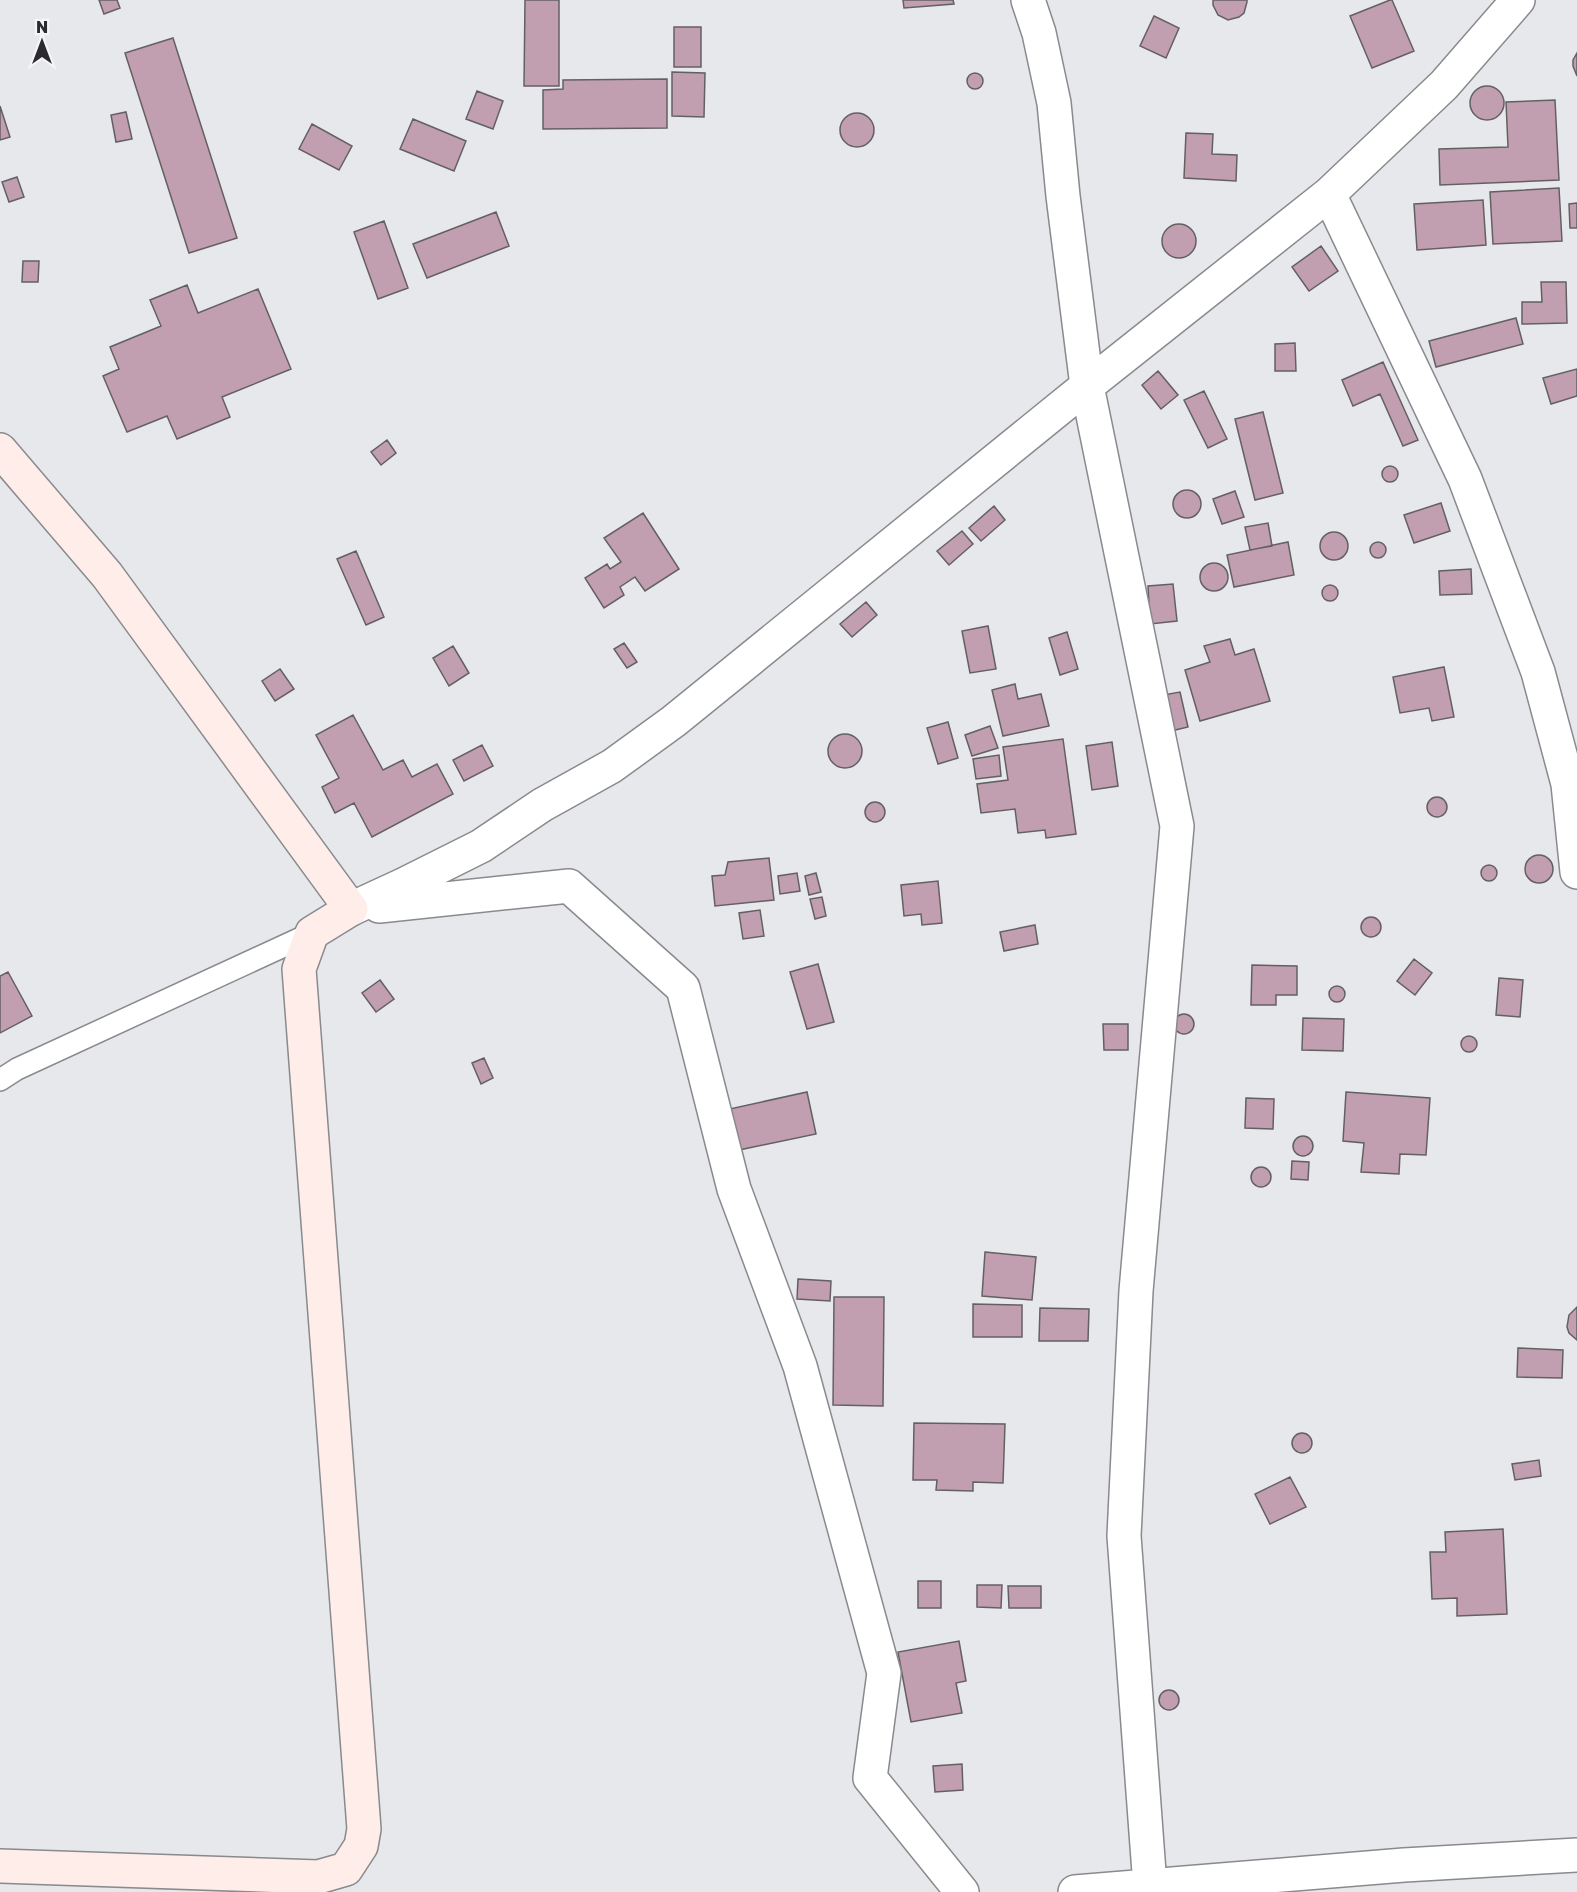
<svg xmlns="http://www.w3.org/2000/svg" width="1577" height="1892" viewBox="0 0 1577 1892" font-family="'Golos Text',sans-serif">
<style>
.building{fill:#c19fb0;stroke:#646062;stroke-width:1.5}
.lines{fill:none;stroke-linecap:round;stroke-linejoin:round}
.lane-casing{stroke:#898a8d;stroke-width:24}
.street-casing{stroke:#898a8d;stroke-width:36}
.secondary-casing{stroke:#898a8d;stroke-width:36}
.lane{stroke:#fff;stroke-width:21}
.street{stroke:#fff;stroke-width:33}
.secondary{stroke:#feede9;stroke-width:33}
</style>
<rect width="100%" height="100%" fill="#e7e8ec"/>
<!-- building -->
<path class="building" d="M99 0H117L120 8 104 14Z
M525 0H559V86H524Z
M903 0H953L954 4 904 8Z
M1213 0H1247V2L1244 13 1239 17 1228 20 1218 15 1213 5Z
M1390 0H1392L1414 51 1372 68 1350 16Z
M1154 16 1179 28 1166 58 1140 46Z
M674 27H701V67H674Z
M173 38 237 238 189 253 125 53Z
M1577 53V76L1573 66V60Z
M672 72 705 73 704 117 672 116Z
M967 81a8 8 0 1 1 16 0a8 8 0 1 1-16 0Z
M667 79V128L543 129V90L563 89V80Z
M1470 103a17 17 0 1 1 34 0a17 17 0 1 1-34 0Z
M477 91 503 101 493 129 466 119Z
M1555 100 1559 180 1440 185 1439 149 1508 147 1506 102Z
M0 106 10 137 0 140Z
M126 112 132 139 116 142 111 115Z
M840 130a17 17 0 1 1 34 0a17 17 0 1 1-34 0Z
M413 119 466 141 454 171 400 149Z
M312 124 352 146 339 170 299 149Z
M1186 133 1213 134 1212 154 1237 155 1236 181 1184 178Z
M17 177 24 197 9 202 2 182Z
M1559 188 1562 241 1493 244 1490 192Z
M1483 200 1486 245 1417 250 1414 204Z
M1577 203V228H1570L1569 204Z
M496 212 509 246 427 278 413 244Z
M384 221 408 288 378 299 354 232Z
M1162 241a17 17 0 1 1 34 0a17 17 0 1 1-34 0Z
M1321 246 1338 271 1309 291 1292 267Z
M23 261H39L38 282H22Z
M1541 282H1566L1567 323 1522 324V302H1542Z
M187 285 198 313 258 289 291 369 222 397 230 417 177 439 167 416 127 432 103 376 119 369 110 347 161 326 150 300Z
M1516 318 1523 344 1436 367 1429 341Z
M1295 343 1296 371H1275V344Z
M1383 362 1418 440 1403 446 1380 394 1353 406 1342 380Z
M1577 369V396L1551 404 1543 378Z
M1158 371 1178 395 1161 409 1142 385Z
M1204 391 1227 439 1208 448 1184 400Z
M1263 412 1283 493 1255 500 1235 419Z
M387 440 396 453 381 465 371 452Z
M1382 474a8 8 0 1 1 16 0a8 8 0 1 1-16 0Z
M1173 504a14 14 0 1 1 28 0a14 14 0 1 1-28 0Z
M1235 491 1244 517 1222 524 1213 499Z
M1441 503 1450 531 1414 543 1404 515Z
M994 506 1005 520 981 541 969 528Z
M643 513 679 569 645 591 635 577 620 587 624 595 604 608 585 578 607 564 610 569 621 562 604 538Z
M1268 523 1272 546 1250 550 1245 527Z
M962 531 973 544 949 565 937 551Z
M1320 546a14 14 0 1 1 28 0a14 14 0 1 1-28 0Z
M1370 550a8 8 0 1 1 16 0a8 8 0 1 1-16 0Z
M1288 542 1294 575 1234 587 1227 555Z
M356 551 384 617 366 625 337 559Z
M1200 577a14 14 0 1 1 28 0a14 14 0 1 1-28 0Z
M1471 569 1472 594 1440 595 1439 571Z
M1173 584 1177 621 1150 624 1148 586Z
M1322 593a8 8 0 1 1 16 0a8 8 0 1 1-16 0Z
M866 602 877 615 852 637 840 624Z
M988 626 996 669 970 673 962 631Z
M1067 632 1078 669 1060 675 1049 638Z
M1230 639 1235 655 1254 649 1270 701 1200 721 1185 670 1210 662 1204 646Z
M624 643 637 662 627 668 614 649Z
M453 646 469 673 449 686 433 658Z
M1444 667 1454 717 1432 721 1429 708 1400 713 1393 677Z
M280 669 294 689 275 701 262 681Z
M1015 684 1018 699 1041 694 1049 726 1003 736 992 690Z
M1180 692 1188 727 1171 731 1163 695Z
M353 715 383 770 403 760 412 777 437 764 453 794 372 837 354 803 335 813 322 787 339 778 316 735Z
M948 722 958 758 938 764 927 728Z
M990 726 998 748 972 756 965 735Z
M828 751a17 17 0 1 1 34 0a17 17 0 1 1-34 0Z
M1063 739 1076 834 1046 838 1045 830 1018 833 1015 809 981 813 977 784 1008 780 1003 747Z
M1112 742 1118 786 1092 790 1086 746Z
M482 745 493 766 464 781 453 760Z
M999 755 1001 776 976 779 973 759Z
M1427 807a10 10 0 1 1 20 0a10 10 0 1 1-20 0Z
M865 812a10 10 0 1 1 20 0a10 10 0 1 1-20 0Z
M1525 869a14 14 0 1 1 28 0a14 14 0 1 1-28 0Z
M769 858 774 900 715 906 712 876 725 875 728 862Z
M1481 873a8 8 0 1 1 16 0a8 8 0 1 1-16 0Z
M797 873 800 891 780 894 778 876Z
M816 873 821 892 809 895 805 876Z
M938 881 942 923 922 925 921 914 904 916 901 885Z
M822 897 826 916 815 919 810 899Z
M760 910 764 936 743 939 739 913Z
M1361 927a10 10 0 1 1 20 0a10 10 0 1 1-20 0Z
M1035 925 1038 944 1004 951 1000 932Z
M1414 959 1432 973 1415 995 1397 981Z
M818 964 834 1022 807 1029 790 972Z
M1252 965 1297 966V995H1276V1005H1251Z
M8 972 32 1016 0 1033V976Z
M1499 978 1523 980 1520 1017 1496 1015Z
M380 980 394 999 376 1012 362 993Z
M1329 994a8 8 0 1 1 16 0a8 8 0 1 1-16 0Z
M1174 1024a10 10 0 1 1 20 0a10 10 0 1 1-20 0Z
M1303 1018 1344 1019 1343 1051 1302 1050Z
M1103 1024H1128V1050H1104Z
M1461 1044a8 8 0 1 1 16 0a8 8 0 1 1-16 0Z
M484 1058 493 1078 481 1084 472 1063Z
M807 1092 816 1134 734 1151 725 1110Z
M1346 1092 1430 1098 1426 1155 1400 1154 1399 1174 1361 1172 1364 1143 1343 1141Z
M1246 1098 1274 1099 1273 1129 1245 1128Z
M1293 1146a10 10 0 1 1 20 0a10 10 0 1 1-20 0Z
M1292 1161 1309 1162 1308 1180 1291 1179Z
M1251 1177a10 10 0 1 1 20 0a10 10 0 1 1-20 0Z
M985 1252 1036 1257 1032 1300 982 1296Z
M798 1279 831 1281 830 1301 797 1299Z
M834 1297H884L883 1406 833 1405Z
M973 1304 1022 1305V1337H973Z
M1577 1307V1340L1569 1333 1567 1327 1569 1315Z
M1040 1308 1089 1309 1088 1341H1039Z
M1518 1348 1563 1350 1562 1378 1517 1377Z
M914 1423 1005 1424 1003 1483 973 1482V1491L936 1490 937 1480H913Z
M1292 1443a10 10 0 1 1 20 0a10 10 0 1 1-20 0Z
M1539 1460 1541 1476 1515 1480 1512 1464Z
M1290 1477 1306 1507 1270 1524 1255 1494Z
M1503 1529 1507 1614 1457 1616V1598L1432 1599 1430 1552H1446L1445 1532Z
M918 1581H941V1608H918Z
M977 1585H1002L1001 1608 977 1607Z
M1008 1586H1041V1608H1009Z
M959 1641 966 1681 956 1683 962 1713 911 1722 898 1652Z
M1159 1700a10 10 0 1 1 20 0a10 10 0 1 1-20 0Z
M962 1764 963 1790 935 1792 933 1766Z"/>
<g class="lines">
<defs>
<path id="lane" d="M0 1080 17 1069 312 933"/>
<path id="street" d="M1028 0 1039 33 1054 103 1063 196 1087 386 1177 826 1136 1291 1124 1536 1150 1886
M1329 194 1465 479 1538 672 1568 784 1577 872
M379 906 569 886 683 988 734 1189 800 1366 884 1673 870 1778 962 1892
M351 909 403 885 481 846 542 805 612 766 674 721 1087 386 1329 194 1444 85 1518 0
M1075 1892 1404 1865 1577 1855"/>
<path id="secondary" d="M0 450 107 575 351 909 312 933 299 969 364 1829 361 1846 346 1869 318 1877 0 1866"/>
</defs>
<!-- lane casing -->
<use href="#lane" class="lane-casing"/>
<!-- street casing -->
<use href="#street" class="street-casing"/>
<!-- secondary casing -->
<use href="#secondary" class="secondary-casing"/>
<!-- lane -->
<use href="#lane" class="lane"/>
<!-- street -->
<use href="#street" class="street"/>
<!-- secondary -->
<use href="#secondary" class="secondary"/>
</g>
<!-- north arrow -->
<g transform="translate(42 42)" stroke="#f5f5f9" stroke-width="4.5" paint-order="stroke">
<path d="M0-4.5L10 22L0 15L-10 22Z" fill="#2b2b2d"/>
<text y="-9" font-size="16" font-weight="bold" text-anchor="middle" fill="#2b2b2d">N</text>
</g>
</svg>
